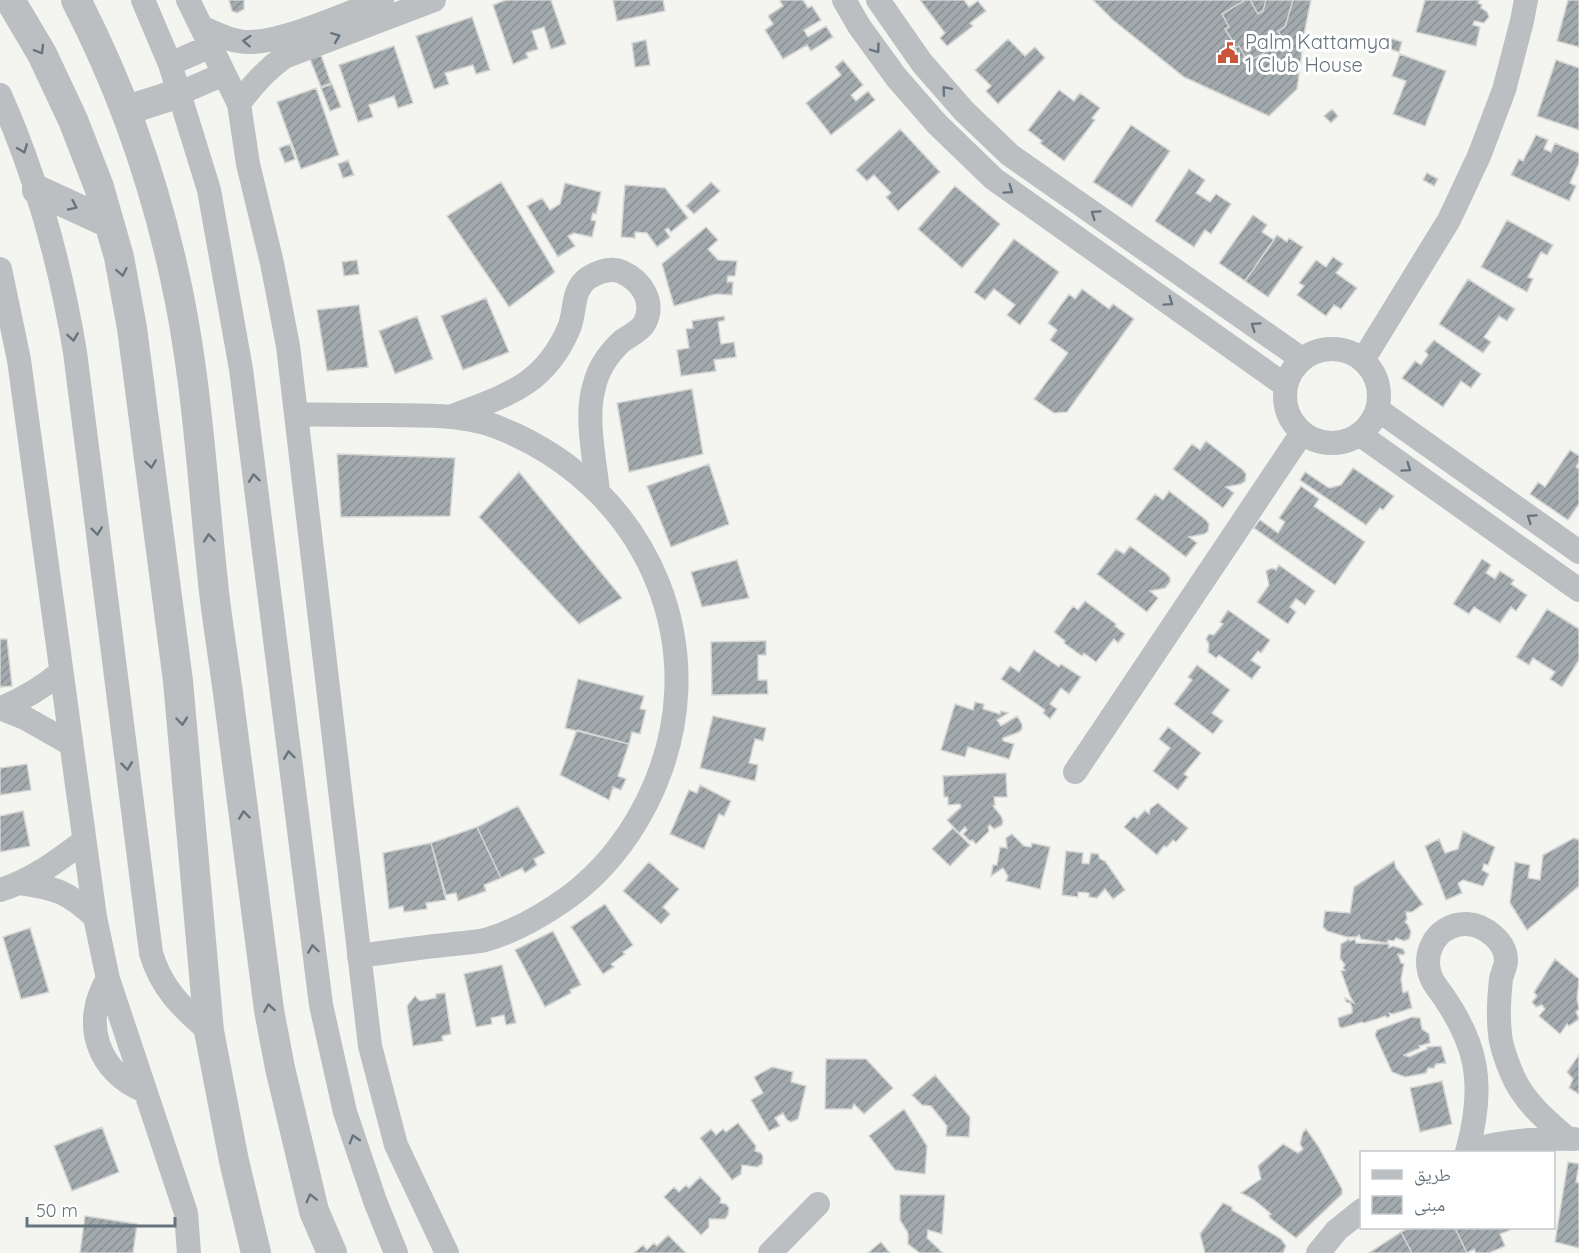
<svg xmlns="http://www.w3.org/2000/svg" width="1579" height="1253" viewBox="0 0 1579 1253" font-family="Quicksand,'Noto Naskh Arabic',sans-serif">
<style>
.building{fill:url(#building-hatch);stroke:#d5d5d3;stroke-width:1.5}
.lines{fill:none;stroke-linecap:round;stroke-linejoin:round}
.minor{stroke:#bbbfc2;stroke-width:24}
.tertiary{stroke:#bbbfc2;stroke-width:30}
.oneway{stroke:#67747e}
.labels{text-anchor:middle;stroke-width:6;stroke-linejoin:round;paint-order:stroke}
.poi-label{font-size:20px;fill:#67747e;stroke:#fff;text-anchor:start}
</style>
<defs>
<pattern id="building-hatch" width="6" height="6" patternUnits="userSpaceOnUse" patternTransform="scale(1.5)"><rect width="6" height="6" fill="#a2aaae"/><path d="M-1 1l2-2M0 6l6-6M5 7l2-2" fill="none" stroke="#888f93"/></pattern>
</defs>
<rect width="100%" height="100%" fill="#f4f4f0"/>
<!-- building -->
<path class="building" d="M229 0H244V9L237 13 232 11Z
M506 0H551L566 44 551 49 544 27 532 31 538 49 526 53 528 58 513 64 493 5Z
M613 0H663L665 11 617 21Z
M782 0H803L808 8 812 6 821 20 804 30 808 37 826 26 833 37 811 51 807 45 783 59 765 30 773 24 768 16 783 6 780 1Z
M920 0H964L969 7 978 1 986 11 970 23 973 26 947 46 940 38 945 33Z
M1093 0H1311L1305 29 1297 89 1269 116 1184 77 1113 20Z
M1245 0H1250L1258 14 1263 11 1266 0H1293L1285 27 1278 31 1284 41 1248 62 1239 46 1230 51 1225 44 1232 40 1225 29 1229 27 1222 14Z
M1425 0H1479L1478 3 1482 5 1481 8 1487 12 1489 17 1484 23 1474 21 1473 25 1480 27 1476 46 1416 32Z
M1568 0H1579V47L1557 41Z
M472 17 490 70 476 74 473 65 445 73 449 84 434 89 416 36Z
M1390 38 1402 42 1399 52 1387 48Z
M1008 39 1025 56 1035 47 1045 58 998 104 986 91 991 86 975 70Z
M646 40 650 65 635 67 632 43Z
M394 46 413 103 398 108 394 96 369 105 373 117 358 122 339 65Z
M1400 54 1446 71 1425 126 1393 114 1406 81 1392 76Z
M321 55 331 83 321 87 310 59Z
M843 60 863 85 851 95 856 101 868 91 875 100 831 135 806 103 841 75 835 67Z
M1556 60 1579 68V130L1537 116Z
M332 84 341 107 330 111 321 88Z
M316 88 339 155 301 169 277 102Z
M1059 90 1074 101 1080 93 1100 108 1092 118 1095 120 1064 161 1040 143 1042 141 1028 130Z
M1332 109 1338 116 1331 123 1324 116Z
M1131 125 1170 151 1132 207 1093 182Z
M900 129 940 172 898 211 886 197 891 193 874 175 867 181 856 170Z
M1536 135 1548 140 1544 149 1551 152 1555 143 1579 153V163L1570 183 1576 186 1569 201 1511 175 1519 159 1523 161Z
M290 144 295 159 285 163 279 148Z
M348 160 354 175 343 178 338 164Z
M1189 169 1205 180 1196 193 1210 202 1216 194 1231 204 1211 234 1205 230 1194 247 1155 221Z
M1427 173 1438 179 1434 186 1423 180Z
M501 182 555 272 509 307 447 216Z
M711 182 720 191 694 214 686 206Z
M565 183 601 192 596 214 593 213 591 220 596 221 592 237 574 233 568 236 575 246 558 257 527 206 542 198 550 210 560 204Z
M625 185 665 188 688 218 671 232 668 228 665 230 670 237 657 247 647 233 635 232V238L621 237Z
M955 186 1000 224 962 268 918 229Z
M1253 215 1267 225 1262 232 1274 240 1245 281 1219 263Z
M1507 220 1553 245 1547 255 1541 252 1528 277 1533 279 1527 292 1481 267Z
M706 227 718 240 708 249 718 260 737 261 735 276H728L727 282H733L732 295 716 294 674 306 662 264Z
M1277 235 1287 242 1289 238 1303 247 1268 297 1245 281Z
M1014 239 1059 272 1020 325 1007 315 1015 305 994 289 985 300 974 292Z
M1333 257 1343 264 1336 273 1357 288 1341 309 1334 305 1326 316 1297 295 1304 286 1299 283 1316 260 1326 267Z
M357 260 359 274 344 276 342 262Z
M1468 279 1515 309 1507 321 1499 316 1484 337 1491 342 1483 353 1439 324Z
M1082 289 1109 309 1113 304 1134 319 1067 412 1054 413 1034 399 1068 353 1050 340 1057 330 1048 323 1069 294 1075 299Z
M486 298 509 352 463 370 441 316Z
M359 305 368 367 327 371 317 310Z
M417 316 433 359 395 374 379 331Z
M724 316 725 320 718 322 721 344 734 342 736 357 714 360 716 371 681 376 677 350 689 348 686 329 693 328 692 321Z
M1434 340 1481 374 1471 388 1461 381 1443 407 1402 378 1415 361 1421 365 1428 355 1425 351Z
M692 389 703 454 629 472 617 403Z
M1206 441 1243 470 1246 474 1245 481 1241 484 1226 487 1234 493 1223 508 1173 469 1192 444 1200 450Z
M1570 450 1579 456V462L1576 467 1579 469V504L1568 520 1530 494 1538 482 1545 487Z
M337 454 455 458 450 516 341 517Z
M709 464 729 524 671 547 647 486Z
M1353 468 1394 496 1383 510 1380 508 1366 525 1300 480 1305 472 1329 488 1341 485Z
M519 472 622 598 579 624 479 517Z
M1301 486 1319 499 1314 506 1365 542 1335 585 1254 528 1260 520 1278 533 1285 522 1279 518Z
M1169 491 1206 520 1209 524 1208 531 1204 534 1189 537 1197 543 1186 557 1136 519 1155 494 1163 500Z
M1130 546 1167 574 1170 578V582L1165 588 1150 591 1158 598 1147 612 1097 574 1116 549 1124 554Z
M1482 559 1491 565 1486 573 1495 579 1500 571 1514 580 1511 584 1527 595 1516 611 1511 607 1500 623 1474 607 1469 614 1453 604Z
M737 560 749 598 702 607 691 572Z
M1279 565 1315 591 1305 605 1296 599 1290 607 1296 612 1288 624 1257 602 1269 585 1266 571 1272 568 1276 570Z
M1085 601 1116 624 1115 626 1125 634 1118 643 1114 639 1096 662 1084 653 1082 656 1064 643 1065 641 1054 632 1073 606 1078 610Z
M1547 609 1579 629V660L1562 687 1550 679 1555 672 1533 658 1529 665 1516 657Z
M1228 610 1270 640 1261 653 1258 651 1251 660 1261 667 1252 679 1219 655 1216 658 1208 652 1209 644 1206 639 1209 634 1214 635 1223 624 1220 622Z
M0 639H7L12 686 0 687Z
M766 641V655H758V680H767L768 694 712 695 711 642Z
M1034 650 1059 667 1061 664 1081 677 1069 694 1061 688 1050 704 1057 709 1050 719 1043 713 1045 710 1001 679 1010 666 1019 672Z
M1197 665 1230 690 1212 713 1223 721 1213 734 1174 704 1192 680 1188 677Z
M578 679 644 696 640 709 646 710 640 734 632 732 629 744 565 728Z
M975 702 984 704 983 709 1000 714 1001 711 1008 713 997 720 1001 726 1017 716 1022 724V729L1019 732 1003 738V741L1014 744 1009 759 968 747 965 757 941 750 955 704 973 710Z
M713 716 766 728 763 741 755 739 749 763 758 765 755 781 700 768Z
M1168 727 1201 753 1184 774 1188 777 1178 790 1153 771 1170 748 1159 739Z
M577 730 629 744 618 776 626 779 621 790 613 787 609 800 560 775Z
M27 764 31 790 0 795V768Z
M1006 773 1007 797H994L995 805 993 806 1001 816 1003 821 1002 825 994 829 990 825 988 827 989 831 976 844 972 840 970 841 963 834 967 830 965 827 959 833 947 820 961 807 960 804 948 805V797H944L943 776Z
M700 785 731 801 724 816 719 814 704 849 670 834 689 790 697 793Z
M1158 803 1188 828 1176 842 1173 840 1167 847 1164 846 1157 855 1124 827 1134 816 1137 819 1145 810 1149 814 1150 809Z
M518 806 545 853 534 859 537 865 525 873 522 868 501 878 477 827Z
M23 811 30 846 0 852V816Z
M477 827 501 878 484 885 486 891 458 901 456 893 446 895 431 843Z
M953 828 970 845 950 866 932 849Z
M1463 831 1495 847 1488 865 1484 864 1482 870 1489 874 1483 886 1463 880 1458 883 1462 893 1446 900 1425 846 1439 839 1445 853 1458 849Z
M1012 834 1024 846 1031 847 1032 843 1050 847 1040 889 1006 881 1008 876 1003 868 991 876 993 865H997L1000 847 1007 848 1006 838Z
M1574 838 1579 840V886L1527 930 1510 903 1515 862 1530 865 1528 878 1540 880 1543 855Z
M431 843 446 900 426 903 427 909 404 912 403 906 389 909 383 853Z
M1066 851 1083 853 1082 863 1089 864 1091 853 1098 854 1100 859 1105 861 1125 890 1113 899 1105 889 1097 898 1089 897V893L1078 892V897L1062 895Z
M1394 861 1396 868 1423 904 1412 912H1406L1407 919 1405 922 1408 925 1411 932 1409 939 1404 941 1396 938 1394 941 1388 940 1387 943 1361 939 1359 935 1357 937H1347L1327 931 1323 927 1325 911 1350 913 1354 887Z
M649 862 679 889 663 907 670 914 661 924 623 891Z
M605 904 633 945 623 952 625 954 611 964 614 967 603 974 571 927Z
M30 928 49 992 21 999 3 937Z
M553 931 581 985 570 990 571 993 545 1007 515 950Z
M1349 939 1350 941 1355 939 1356 943 1389 944V948L1393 946 1403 949 1405 953 1403 955 1398 954 1401 963 1404 964 1401 979 1403 993 1408 991 1412 1008 1393 1014 1389 1013 1390 1016 1387 1018 1386 1016 1364 1023 1362 1022 1342 1028 1339 1026 1338 1018 1352 1013V1007L1350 1003 1346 1002 1345 998 1354 1003 1350 996 1341 971 1345 970 1343 968 1345 965 1340 958 1341 944Z
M1555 959 1579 979 1577 999 1579 1009 1576 1012 1579 1019 1569 1026 1567 1024 1560 1034 1539 1016 1545 1009 1542 1005 1536 1007 1532 1002 1537 996 1534 992Z
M502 965 516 1023 506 1025 504 1015 491 1018 492 1024 476 1027 464 974Z
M445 993 451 1034 442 1036 443 1041 413 1046 407 1006 415 996 420 1001 436 998V994Z
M1412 1017 1420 1018 1422 1029 1429 1034 1430 1043 1419 1046 1420 1048 1404 1055 1409 1057 1427 1049V1047L1441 1046 1446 1063 1436 1064 1434 1068H1428L1426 1073 1405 1077 1392 1072 1375 1035 1377 1030Z
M1579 1055V1094L1569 1088 1573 1079 1567 1072Z
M826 1059H866L893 1088 864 1114 854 1104 852 1109H825Z
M772 1067 793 1072 791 1082 806 1086 798 1119 791 1122 787 1120 783 1113 775 1118 780 1126 769 1131 751 1100 763 1093 754 1077Z
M935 1075 970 1117 969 1137 946 1136 947 1126 931 1106 922 1105 912 1095Z
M1442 1081 1452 1124 1420 1132 1410 1088Z
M904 1109 927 1146 925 1174 895 1170 869 1136Z
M738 1123 756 1146 755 1151 761 1153 763 1157 762 1164 757 1167 742 1165 741 1174 732 1180 700 1138 711 1129 716 1135 723 1129 726 1132Z
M102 1127 119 1172 72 1191 54 1146Z
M1306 1129 1318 1146 1342 1189V1194L1296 1238 1270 1218 1269 1215 1271 1214 1253 1199 1241 1193 1261 1179 1258 1166 1283 1144 1298 1153 1303 1149 1300 1144 1303 1132Z
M1568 1162 1579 1164 1576 1182 1579 1183V1248L1555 1242Z
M700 1177 721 1198 720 1203 726 1204 729 1208 728 1215 725 1219H709V1227L701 1235 664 1197 674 1187 679 1192 686 1185 689 1188Z
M900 1195H945L942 1234 928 1230 927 1238 943 1253H920L908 1244V1233L900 1220Z
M1223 1203 1232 1207V1210L1281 1239 1286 1246 1283 1253H1205L1200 1234Z
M85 1216 137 1224 133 1253H80Z
M1410 1228H1455L1467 1253H1412L1401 1232Z
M1455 1228H1509L1510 1230 1500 1234 1505 1246 1489 1253H1476L1474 1249 1467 1253Z
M1401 1232 1412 1253H1369Z
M668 1235 686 1253H634L643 1245 647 1250 654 1243 657 1246Z
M881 1242 890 1253H868Z"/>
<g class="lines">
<!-- minor -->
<path class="minor" d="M143 0 170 64 209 190 241 369 321 1005 345 1112 375 1201 396 1253
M188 0 239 104 248 164 272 263 288 346 370 1046 396 1145 447 1253
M844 0 859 26 896 77 937 124 994 179 1286 386
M878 0 922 63 964 111 1010 155 1302 359
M201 27C217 34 232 42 249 42 284 42 348 13 382 0
M170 64 211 46
M180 93 224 74
M0 95C37 178 60 262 75 352L151 953C161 988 182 1008 209 1031
M239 104C252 85 265 71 284 57L434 0
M0 269 19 360 95 917 108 979 186 1213 189 1253
M1285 396a47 47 0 1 1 94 0a47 47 0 1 1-94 0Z
M1363 360 1449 220 1479 156 1504 90 1522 21 1526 0
M1377 409 1579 552
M296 414C328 415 360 415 392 415 430 416 467 414 502 429 652 490 721 657 646 804 628 839 602 872 570 896 545 914 514 932 485 940 472 943 458 943 445 945 416 948 388 952 359 956
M453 416C507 395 545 385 569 328 576 312 571 290 588 278 598 272 611 267 622 272 642 281 656 303 644 324 640 331 629 336 622 341 609 353 598 369 594 387 585 417 595 461 598 492
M1359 434 1579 590
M0 708 25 718 71 744
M1 708C24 699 42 688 61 672
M1075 772 1302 433
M20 883C56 888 68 892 95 917
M0 890C33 880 57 861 84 841
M108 979C81 1022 97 1072 145 1091
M1467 1152C1486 1084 1478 1042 1436 986 1417 960 1434 923 1467 924 1485 925 1507 942 1506 962 1505 968 1502 974 1501 979 1499 997 1498 1017 1500 1034 1501 1047 1507 1062 1512 1074 1523 1101 1546 1120 1568 1139
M1467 1152C1501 1140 1537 1138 1574 1139
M770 1253 818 1204
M1318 1253 1337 1230 1362 1210"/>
<!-- tertiary -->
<path class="tertiary" d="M10 0 42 54 73 120 99 187 119 257 132 328 178 681 209 1031 234 1161 256 1253
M76 0C121 87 153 178 174 273 197 374 202 479 213 582 217 622 224 661 229 701 242 804 256 907 269 1010L280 1068 314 1211 332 1253
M127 110 180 93
M37 190 109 223"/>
</g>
<!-- one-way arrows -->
<defs><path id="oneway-chevron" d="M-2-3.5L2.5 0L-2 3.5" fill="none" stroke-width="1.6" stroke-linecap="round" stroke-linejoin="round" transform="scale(1.5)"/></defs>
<g class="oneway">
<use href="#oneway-chevron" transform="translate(336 37) rotate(-21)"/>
<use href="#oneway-chevron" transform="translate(247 41) rotate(-177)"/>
<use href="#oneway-chevron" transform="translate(876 49) rotate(54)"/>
<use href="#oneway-chevron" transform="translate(40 50) rotate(60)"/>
<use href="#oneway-chevron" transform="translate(946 90) rotate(-131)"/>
<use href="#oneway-chevron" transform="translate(23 149) rotate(69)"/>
<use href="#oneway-chevron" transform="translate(1009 190) rotate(35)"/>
<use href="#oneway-chevron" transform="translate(73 206) rotate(25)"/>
<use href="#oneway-chevron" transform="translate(1095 214) rotate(-145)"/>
<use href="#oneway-chevron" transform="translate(122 272) rotate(79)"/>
<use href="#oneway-chevron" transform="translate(1169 302) rotate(35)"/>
<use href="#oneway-chevron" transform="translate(1255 326) rotate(-145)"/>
<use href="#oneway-chevron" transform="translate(73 337) rotate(81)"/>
<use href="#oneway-chevron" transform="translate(151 464) rotate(82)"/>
<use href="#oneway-chevron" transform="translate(1407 468) rotate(35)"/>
<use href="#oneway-chevron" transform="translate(254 478) rotate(-97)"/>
<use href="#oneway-chevron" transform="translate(1531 518) rotate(-145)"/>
<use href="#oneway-chevron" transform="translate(97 531) rotate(83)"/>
<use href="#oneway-chevron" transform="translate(209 538) rotate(-95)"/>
<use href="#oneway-chevron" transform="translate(182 721) rotate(85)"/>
<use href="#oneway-chevron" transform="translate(289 755) rotate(-97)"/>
<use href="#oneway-chevron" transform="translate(127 766) rotate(83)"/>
<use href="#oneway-chevron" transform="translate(244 815) rotate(-97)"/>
<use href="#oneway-chevron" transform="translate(313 949) rotate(-98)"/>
<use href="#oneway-chevron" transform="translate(269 1008) rotate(-99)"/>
<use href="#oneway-chevron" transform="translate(354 1139) rotate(-107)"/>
<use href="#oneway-chevron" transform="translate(311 1198) rotate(-104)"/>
</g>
<!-- icons -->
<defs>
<symbol id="civic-bare" viewBox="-9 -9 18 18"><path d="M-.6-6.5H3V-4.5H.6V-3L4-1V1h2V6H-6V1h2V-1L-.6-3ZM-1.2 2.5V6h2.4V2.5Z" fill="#cb5539" stroke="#fff" stroke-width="2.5" paint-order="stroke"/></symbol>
</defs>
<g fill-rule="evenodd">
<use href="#civic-bare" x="1213" y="38" width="30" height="30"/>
</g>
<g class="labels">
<!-- poi labels -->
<g class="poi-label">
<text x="1245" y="49">Palm Kattamya<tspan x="1245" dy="23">1 Club House</tspan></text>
</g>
</g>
<!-- legend -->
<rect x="1360" y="1151" width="195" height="78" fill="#ffffff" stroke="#c2c7cb" stroke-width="1.5"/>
<rect x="1372" y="1170" width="30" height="9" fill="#bbbfc2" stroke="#c2c7cb" stroke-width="1.5"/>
<text x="1414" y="1181" font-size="18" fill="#67747e">طريق</text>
<rect x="1372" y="1196" width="30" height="18" fill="url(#building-hatch)" stroke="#c2c7cb" stroke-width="1.5"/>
<text x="1414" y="1211" font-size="18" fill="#67747e">مبنى</text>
<!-- scale -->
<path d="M27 1217v9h148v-9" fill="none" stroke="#67747e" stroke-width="3"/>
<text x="36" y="1217" font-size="18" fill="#67747e" stroke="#ffffff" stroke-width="4.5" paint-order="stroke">50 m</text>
</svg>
